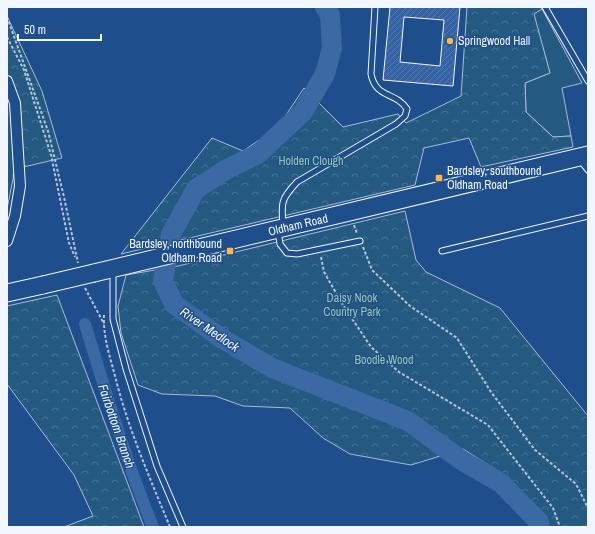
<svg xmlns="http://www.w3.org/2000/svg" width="595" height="534" viewBox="0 0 595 534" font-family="'Archivo Narrow',sans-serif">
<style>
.grass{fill:#245a82;stroke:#a8bbd7}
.forest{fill:url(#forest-crowns);stroke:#a8bbd7}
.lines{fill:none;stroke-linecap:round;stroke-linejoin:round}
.canal{stroke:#3b69a3;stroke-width:12}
.river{stroke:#3b69a3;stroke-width:20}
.building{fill:url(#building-hatch);stroke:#f2f6ff;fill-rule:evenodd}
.service-casing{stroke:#f2f6ff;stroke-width:7}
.minor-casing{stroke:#f2f6ff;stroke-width:12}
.trunk-casing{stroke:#f2f6ff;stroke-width:19}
.path{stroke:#b3c4dc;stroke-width:2;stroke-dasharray:3 2;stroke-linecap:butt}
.service{stroke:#1f4e8c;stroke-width:5}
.minor{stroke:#1f4e8c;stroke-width:10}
.trunk{stroke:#1f4e8c;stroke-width:17}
.trunk-bridge-casing{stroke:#f2f6ff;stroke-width:19;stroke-linecap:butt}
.trunk-bridge{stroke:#1f4e8c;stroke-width:17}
.poi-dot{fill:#ffb74d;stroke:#1f4e8c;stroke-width:1.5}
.labels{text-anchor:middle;stroke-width:3;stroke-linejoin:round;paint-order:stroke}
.poi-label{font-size:12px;fill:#f2f6ff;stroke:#1f4e8c;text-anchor:start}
.park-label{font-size:12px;fill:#97c8a6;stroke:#1f4e8c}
.street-label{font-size:12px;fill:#f2f6ff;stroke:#1f4e8c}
.water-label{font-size:13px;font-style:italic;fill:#f2f6ff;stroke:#1f4e8c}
</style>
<defs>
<pattern id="forest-crowns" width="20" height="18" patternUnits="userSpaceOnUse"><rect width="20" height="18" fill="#245a82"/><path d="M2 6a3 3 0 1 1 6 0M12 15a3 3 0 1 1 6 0" fill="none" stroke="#447295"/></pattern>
<pattern id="building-hatch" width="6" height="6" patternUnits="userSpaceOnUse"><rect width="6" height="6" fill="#3563a3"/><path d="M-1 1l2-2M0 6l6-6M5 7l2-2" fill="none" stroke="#537ab1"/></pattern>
</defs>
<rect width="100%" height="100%" fill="#1f4e8c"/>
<!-- grass -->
<path class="grass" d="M542 9 582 83 562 88 571 136 553 137 526 112 525 83 550 73 533 13Z"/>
<!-- forest -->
<path class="forest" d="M467 7H541L542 9 534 14 550 73 525 83 526 112 553 137 571 136 573 147 481 167 469 138 424 148 415 185 121 254 212 138 243 151 278 127 304 88 343 127 398 114 406 123 461 96Z
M7 16 42 91 62 158 15 169 7 209Z
M405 211 416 260 426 272 500 308 588 416V527H547L543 513 503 474 463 449 411 465 350 454 323 438 290 408 243 406 215 396 162 394 138 385 121 333 118 306 126 275 178 266Z
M57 295 144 527H64L93 516 74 475 7 384V306Z"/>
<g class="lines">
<!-- canal -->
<path class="canal" d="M85 324C106 393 126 461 153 527"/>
<!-- river -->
<path class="river" d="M325 7 330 15 332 48 325 74 303 112 258 154 227 169 196 189 171 234 163 281 174 304 221 338 272 368 408 421 461 460 501 483 539 522 540 527"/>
</g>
<!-- building -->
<path class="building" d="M390 7H460L453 86 383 80ZM404 17 444 20 440 66 400 62Z"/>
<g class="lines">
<defs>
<path id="service" d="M545 7 588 81
M580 160 588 170
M283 225C281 203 281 199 297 182L396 124 405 116 407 109C395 91 376 99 371 74L375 7
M278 231 280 244 287 253 297 254 360 241
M442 251 588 216
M113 272V319L126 369 157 466 183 527"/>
<path id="minor" d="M7 81 15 103 20 186 15 216 7 241"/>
<path id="trunk" d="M94 273 588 155
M7 293 43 285"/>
</defs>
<!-- service casing -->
<use href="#service" class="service-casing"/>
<!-- minor casing -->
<use href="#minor" class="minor-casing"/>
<!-- trunk casing -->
<use href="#trunk" class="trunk-casing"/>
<!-- path -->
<path class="path" d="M7 17 48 131 64 197 78 263
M7 37 24 70 51 155 69 243 75 257
M354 225 357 234
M363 247 372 270 410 306 457 338 491 392 535 450 576 484 588 508
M321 257 324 272 343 305 371 347 399 372 488 425 553 508 560 527
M85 288 104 324
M104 315C103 335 109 354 114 372 127 426 149 476 170 527"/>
<!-- service -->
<use href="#service" class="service"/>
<!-- minor -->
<use href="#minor" class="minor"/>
<!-- trunk -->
<use href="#trunk" class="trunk"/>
<defs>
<path id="trunk-bridge" d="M43 285 94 273"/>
</defs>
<!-- trunk-bridge casing -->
<use href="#trunk-bridge" class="trunk-bridge-casing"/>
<!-- trunk-bridge -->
<use href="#trunk-bridge" class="trunk-bridge"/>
</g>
<!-- markers -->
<g class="poi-dot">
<circle cx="450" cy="41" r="4"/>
<rect x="435" y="174" width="8" height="8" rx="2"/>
<rect x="226" y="247" width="8" height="8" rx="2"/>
</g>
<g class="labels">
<!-- poi labels -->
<g class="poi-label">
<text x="458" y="45">Springwood Hall</text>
<text x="447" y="175">Bardsley, southbound<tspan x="447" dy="14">Oldham Road</tspan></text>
<text x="222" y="248" text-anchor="end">Bardsley, northbound<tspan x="222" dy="14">Oldham Road</tspan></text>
</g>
<!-- park labels -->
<g class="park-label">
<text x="311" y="165">Holden Clough</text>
<text x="352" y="302">Daisy Nook<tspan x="352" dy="14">Country Park</tspan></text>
<text x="384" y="364">Boodle Wood</text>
</g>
<!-- street labels -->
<g class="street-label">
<text transform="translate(298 225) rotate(-13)" y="4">Oldham Road</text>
</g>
<!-- water labels -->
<g class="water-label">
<text transform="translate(210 329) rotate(34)" y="5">River Medlock</text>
<text transform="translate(117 426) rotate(71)" y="5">Fairbottom Branch</text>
</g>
</g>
<!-- border -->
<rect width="595" height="534" fill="none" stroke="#f2f6ff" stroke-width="16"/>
<!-- scale -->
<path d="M18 34v6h83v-6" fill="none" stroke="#f2f6ff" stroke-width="2"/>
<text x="24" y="34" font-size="12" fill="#f2f6ff" stroke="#1f4e8c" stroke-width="3" paint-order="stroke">50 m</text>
</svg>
